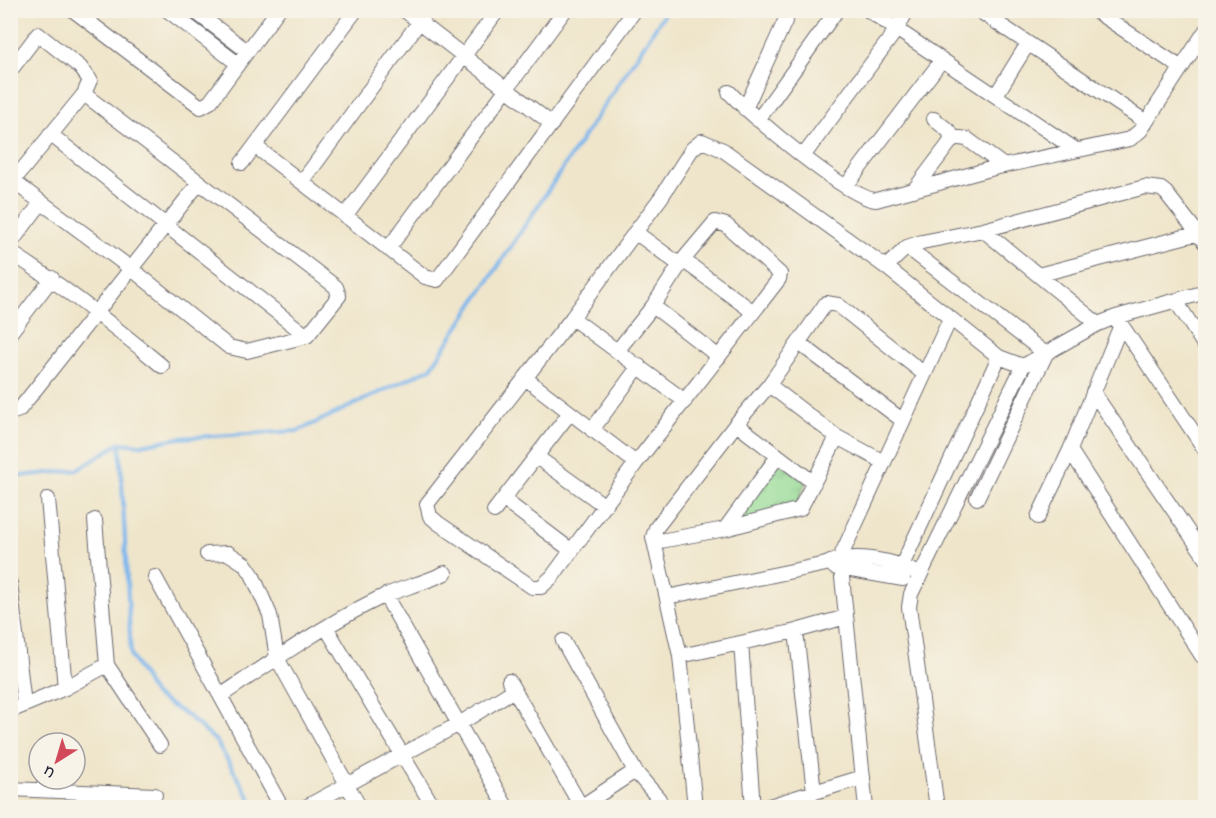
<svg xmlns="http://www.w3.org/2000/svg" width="1216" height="818" viewBox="0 0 1216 818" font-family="'Indie Flower',sans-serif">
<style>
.grass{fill:url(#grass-tufts);stroke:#5c7f68;stroke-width:1.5}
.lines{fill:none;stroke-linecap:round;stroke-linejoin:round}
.stream{stroke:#7cb6ed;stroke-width:4}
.minor-casing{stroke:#6a666d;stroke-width:16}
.minor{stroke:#fff;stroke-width:14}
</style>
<defs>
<pattern id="grass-tufts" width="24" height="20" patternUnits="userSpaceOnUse" patternTransform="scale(1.5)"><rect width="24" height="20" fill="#95dc96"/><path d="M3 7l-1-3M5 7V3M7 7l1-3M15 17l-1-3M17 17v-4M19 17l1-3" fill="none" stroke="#80bc82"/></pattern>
</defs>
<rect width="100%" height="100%" fill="#f7f3e8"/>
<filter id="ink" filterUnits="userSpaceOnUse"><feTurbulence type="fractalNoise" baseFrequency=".0167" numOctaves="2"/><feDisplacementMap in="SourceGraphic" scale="12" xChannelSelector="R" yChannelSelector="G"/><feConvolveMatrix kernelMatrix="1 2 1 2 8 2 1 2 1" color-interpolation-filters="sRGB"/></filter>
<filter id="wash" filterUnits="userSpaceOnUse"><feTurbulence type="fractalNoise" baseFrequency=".008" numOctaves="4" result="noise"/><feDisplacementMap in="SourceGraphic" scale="24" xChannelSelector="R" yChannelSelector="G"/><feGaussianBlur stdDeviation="1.35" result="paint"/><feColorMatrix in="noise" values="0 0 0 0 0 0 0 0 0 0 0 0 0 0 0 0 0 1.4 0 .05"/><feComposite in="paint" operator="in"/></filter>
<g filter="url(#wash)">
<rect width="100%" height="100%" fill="#efe5ca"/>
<!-- grass -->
<path class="grass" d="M768 456 806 481 796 507 730 526Z"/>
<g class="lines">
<!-- stream -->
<path class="stream" d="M120 444 131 656 154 695 188 716 216 741 256 808
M10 477 77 470 120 443 141 445 179 438 298 431 431 368 667 10"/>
</g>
</g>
<g filter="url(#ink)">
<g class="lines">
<defs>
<path id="minor" d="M73 10 201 107 210 102 278 10
M167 10 238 64
M193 10 247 51
M404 10 552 124
M868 10 1076 150
M978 10 1146 122
M1094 10 1180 67
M10 71 38 34 80 67 90 80 84 94 13 181
M729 92C750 115 849 199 876 200L994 168 1130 139 1141 130 1206 30
M996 95 1027 45
M745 109 790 10
M758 120 837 10
M50 134 307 336
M952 137 967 139 1004 166
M256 147 425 277 437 280 635 10
M804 155 897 29 907 10
M242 163 356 10
M10 179 133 270 229 347 247 351 307 336 339 296 336 287 84 94
M302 182 428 10
M846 186 942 60
M914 190 951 141 950 132 934 119
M345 216 498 10
M983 230 1098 324
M635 232 680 265
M10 244 41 203
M907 247 1046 354 977 498
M388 249 565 10
M10 252C64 286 113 325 162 366
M683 260 752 311
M886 267 907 247 922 242 983 230 1145 187 1161 189 1166 193 1206 244
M1038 275 1199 233
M1206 292 1116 317 1206 451
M1176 301 1206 348
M653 306 719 357
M572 318 685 401
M10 333 52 278
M799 343 902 420
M618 350 653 306 683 260 715 222 726 225 780 274 779 279 636 463 552 577 541 587H532L438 523 430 516 427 504 572 318 662 196 692 149 702 141 723 150 886 267 999 357 1023 366
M525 378 636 463
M769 385 837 437 882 461
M1093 392 1206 558
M10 413 19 410 199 183
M736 424 814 483
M592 430 639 366
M1070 450 1202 656H1206
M537 457 605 506
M48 499 65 688
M503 499 572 551
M494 511 569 414
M1038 517 1070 450 1121 325
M95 520 107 665 160 745
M725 529 778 456
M655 542 725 529 800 509 837 437
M207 554 228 553 245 564 252 574 270 615 277 658 360 808
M834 567 903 579
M897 576 999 357
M155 577 282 808
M10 583 24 705
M385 595 507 808
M667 597 826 564C852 552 894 560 919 574
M327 629 434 808
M796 631 814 792
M563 641 635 771 659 799
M741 643 753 808
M680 656 796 631 846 617
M509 681 582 808
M222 695C271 662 330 621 384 596 404 587 425 583 445 573
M10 711 65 688 107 665
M10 789 155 795
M304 808 459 724 514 690
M579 808 635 771
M695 808 680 656 653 537 656 528 736 424 769 385 826 303 838 305 923 373
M763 808 863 777
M866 808 840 558 950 319
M937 808 909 607 911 594 1023 366 1098 324 1116 317"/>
</defs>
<!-- minor casing -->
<use href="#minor" class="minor-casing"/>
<!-- minor -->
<use href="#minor" class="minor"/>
</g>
</g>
<!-- margin -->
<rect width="1216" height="818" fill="none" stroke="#f7f3e8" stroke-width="36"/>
<!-- north arrow -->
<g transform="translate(57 761) rotate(217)"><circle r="28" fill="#f7f3e8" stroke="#a29fa3" stroke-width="1.5"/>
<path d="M0-4.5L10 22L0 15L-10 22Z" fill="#d1495b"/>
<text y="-9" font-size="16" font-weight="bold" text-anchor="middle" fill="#22223b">U</text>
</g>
</svg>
